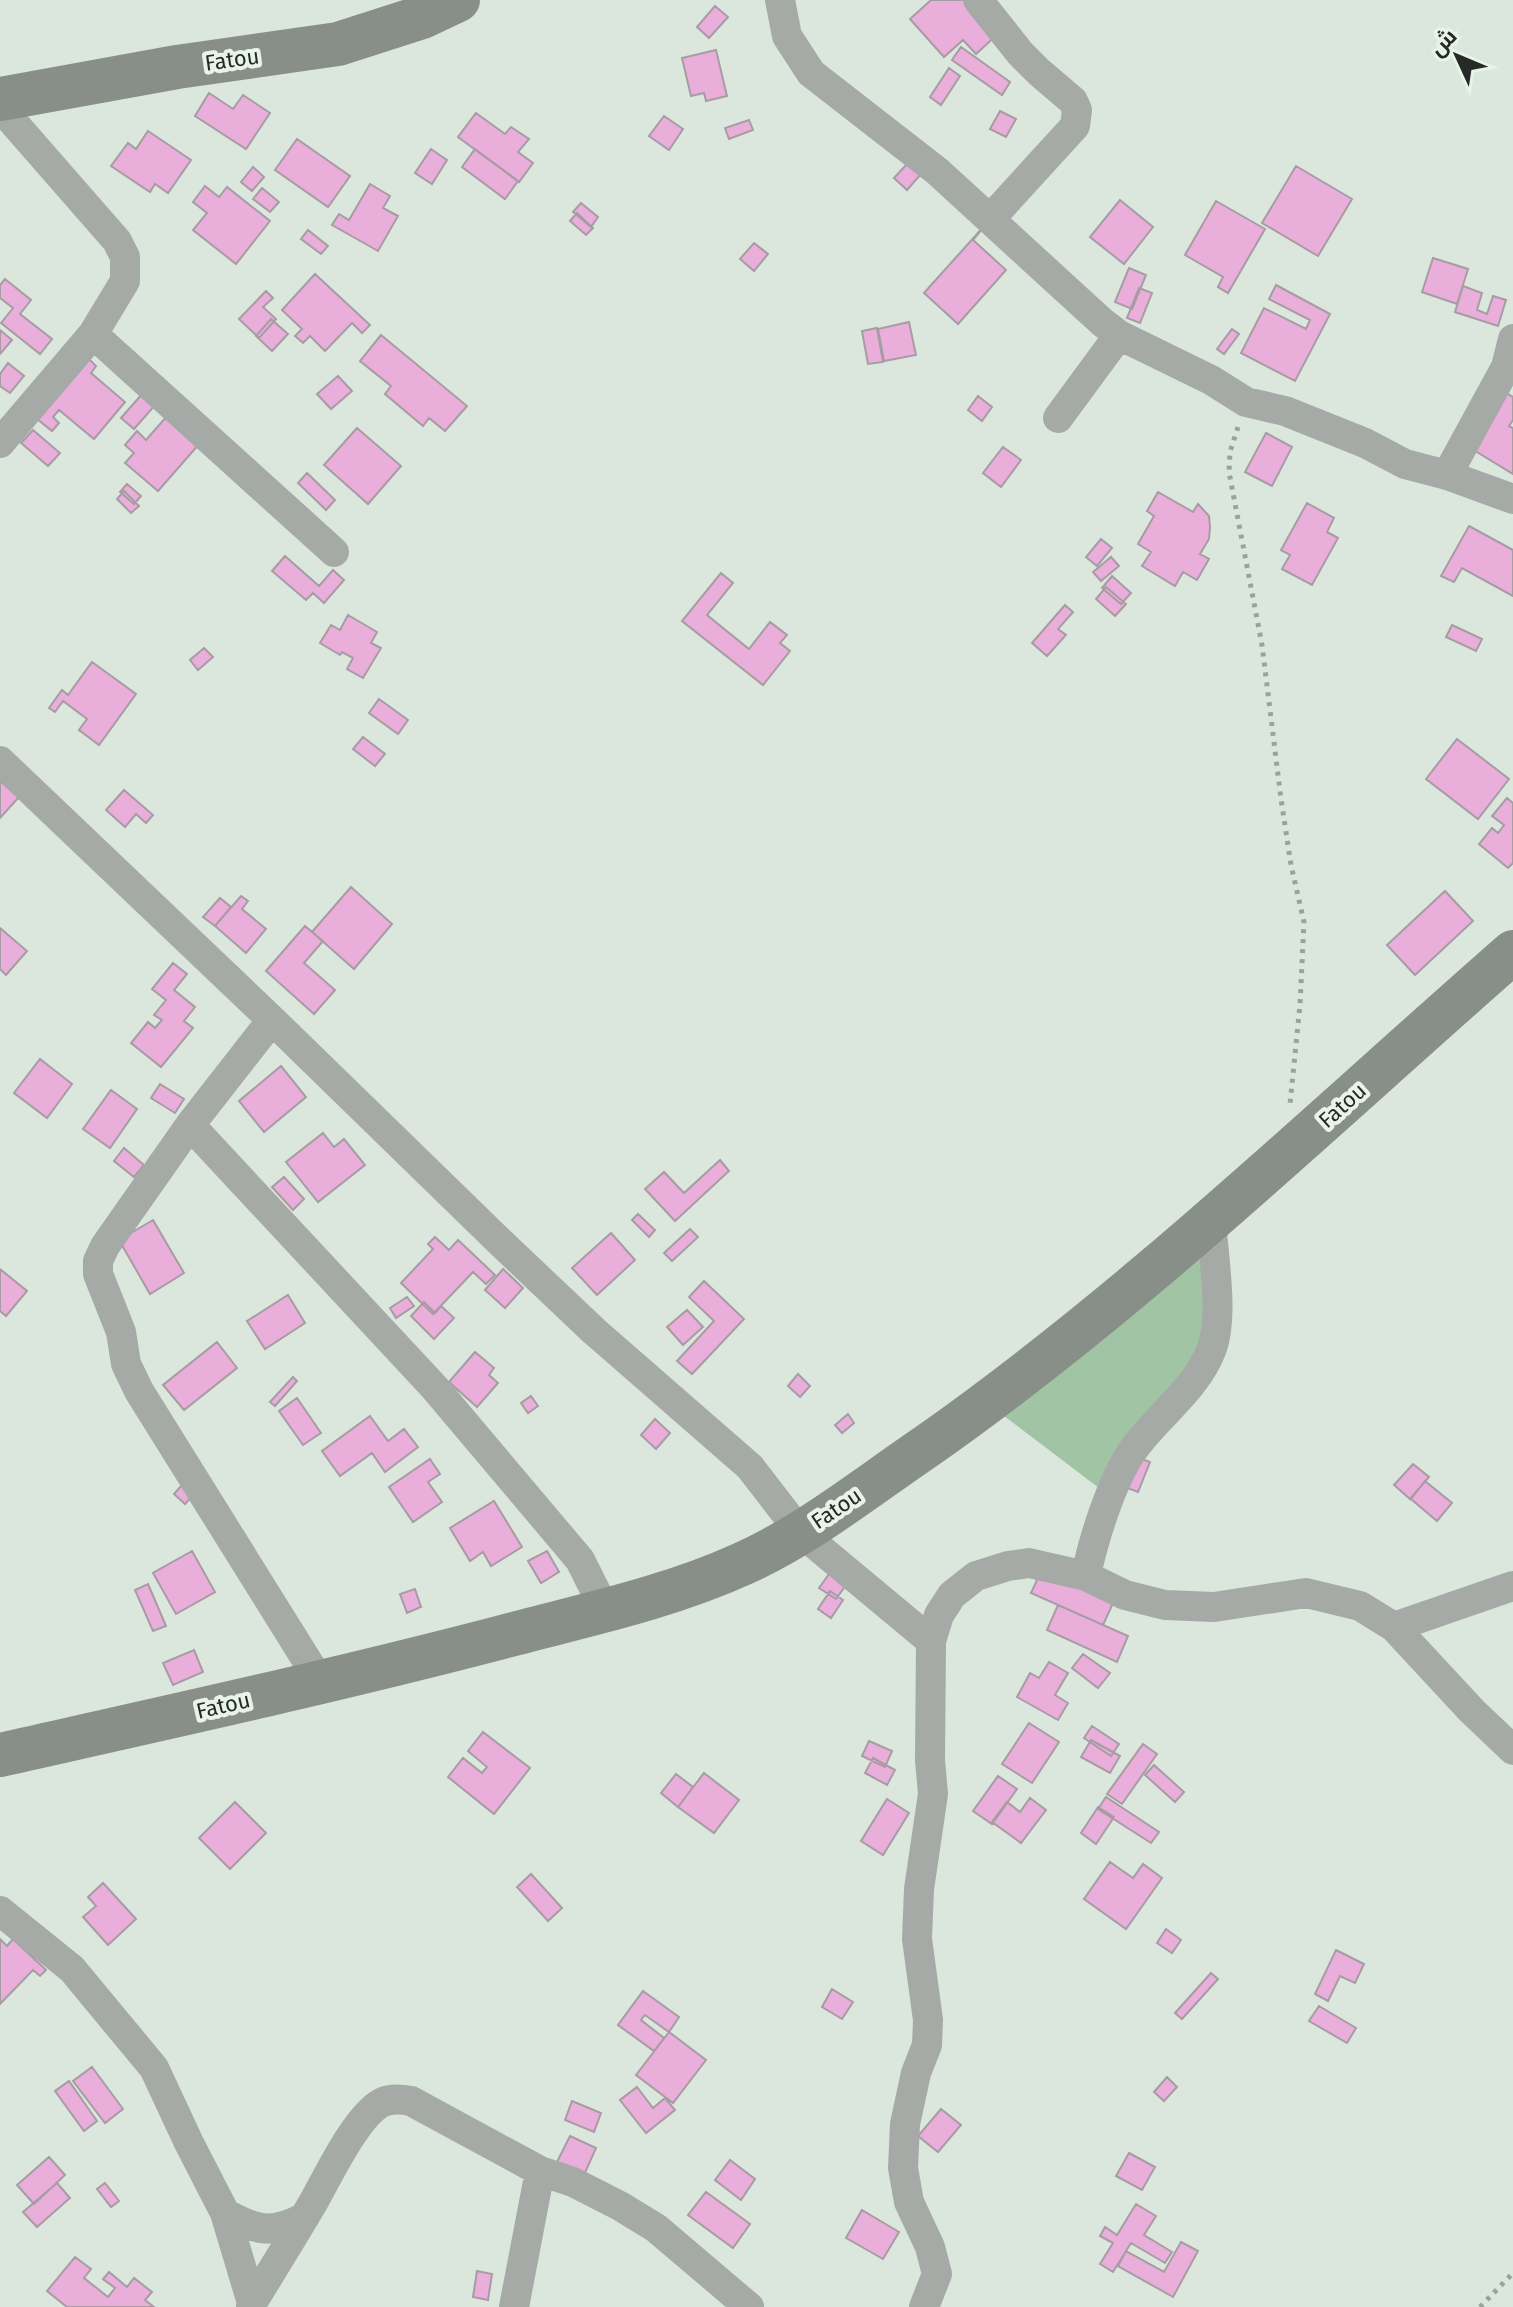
<svg xmlns="http://www.w3.org/2000/svg" width="1513" height="2307" viewBox="0 0 1513 2307" font-family="'Fira Sans',Cairo,sans-serif">
<style>
.green{fill:#a1c4a4}
.building{fill:#eaaedb;stroke:#a79ca4;stroke-width:2}
.lines{fill:none;stroke-linecap:round;stroke-linejoin:round}
.path{stroke:#9aa39b;stroke-width:5;stroke-dasharray:4 6;stroke-linecap:butt}
.street{stroke:#a6aaa6;stroke-width:30}
.secondary{stroke:#888f88;stroke-width:44}
.labels{text-anchor:middle;stroke-width:8;stroke-linejoin:round;paint-order:stroke}
.street-label{font-size:22px;fill:#262a26;stroke:#e9f4e9}
</style>
<rect width="100%" height="100%" fill="#dbe7dc"/>
<!-- green -->
<path class="green" d="M1202 1257 1213 1335 1099 1488 1004 1416Z"/>
<!-- building -->
<path class="building" d="M931 0H972L1000 32 976 54 963 40 944 57 910 19Z
M715 6 728 17 709 38 697 27Z
M961 47 1010 82 1002 95 952 60Z
M716 50 727 96 706 101 704 93 691 96 682 58Z
M949 68 960 76 941 105 930 97Z
M209 93 233 109 243 95 270 113 246 149 195 116Z
M1000 111 1016 119 1006 137 990 129Z
M476 113 505 134 511 127 529 139 518 152 533 163 519 182 458 137Z
M664 116 683 129 669 150 649 136Z
M749 120 753 130 729 139 725 128Z
M148 131 191 160 168 193 155 184 150 192 111 166 128 143 136 149Z
M297 139 350 176 328 207 275 170Z
M431 149 447 160 432 184 415 173Z
M475 149 518 181 505 199 462 167Z
M908 163 921 174 907 190 894 178Z
M1296 166 1352 199 1318 256 1262 223Z
M253 167 264 177 252 191 241 182Z
M370 184 390 196 383 208 398 216 378 251 332 225 339 214 349 220Z
M205 186 219 197 227 187 270 221 236 264 193 230 207 213 193 202Z
M262 188 279 202 270 212 253 199Z
M1120 200 1153 227 1124 264 1090 237Z
M1216 201 1265 229 1228 293 1218 287 1223 277 1185 255Z
M581 203 598 217 591 227 573 212Z
M577 213 593 228 586 235 570 221Z
M986 224 973 240 1006 270 958 324 924 293Z
M308 230 328 246 321 254 301 239Z
M754 243 768 254 754 271 740 259Z
M1433 258 1468 269 1457 304 1422 292Z
M1129 268 1146 275 1132 309 1115 302Z
M315 274 370 325 362 333 352 323 325 351 310 336 303 343 295 336 302 329 282 310Z
M5 279 31 300 20 314 52 339 40 354 1 323 13 308 0 298V285Z
M1276 285 1330 314 1295 381 1241 353 1264 308 1306 329 1310 320 1269 299Z
M1463 286 1482 293 1477 310 1487 314 1493 296 1506 300 1498 326 1455 312Z
M1139 288 1152 293 1140 323 1127 318Z
M266 291 273 298 263 307 276 319 259 338 239 319Z
M271 319 288 334 272 351 256 336Z
M909 322 916 355 884 361 878 329Z
M877 328 883 362 868 364 862 331Z
M1232 329 1239 334 1224 354 1217 349Z
M0 330 12 340 0 354Z
M381 335 467 406 445 431 429 418 423 426 385 394 391 386 360 361Z
M88 358 96 366 91 373 125 402 94 439 59 410 53 417 59 423 52 431 36 418Z
M8 363 24 376 10 393 0 386V374Z
M338 376 352 391 331 409 317 394Z
M143 393 156 404 134 429 121 418Z
M1506 393 1513 397V420L1509 426 1513 428V474L1472 449Z
M978 396 992 407 982 421 968 410Z
M168 415 200 443 158 491 125 463 134 453 125 445 137 431 146 440Z
M357 428 401 466 368 504 324 465Z
M33 430 60 453 48 466 21 443Z
M1266 433 1292 447 1272 486 1245 472Z
M1003 447 1021 460 1001 487 983 473Z
M307 473 335 500 326 510 298 483Z
M127 484 141 496 134 504 120 492Z
M124 491 139 506 131 513 117 499Z
M1158 492 1193 512 1198 504 1209 516 1210 527 1209 539 1200 554 1209 559 1197 580 1183 572 1175 586 1142 566 1151 552 1138 544 1154 516 1147 511Z
M1307 503 1334 518 1327 532 1338 538 1312 585 1282 569 1290 555 1281 550Z
M1469 526 1513 550V596L1462 568 1454 582 1441 576Z
M1101 539 1112 548 1097 566 1086 557Z
M285 556 319 586 333 570 344 580 324 603 313 593 306 600 272 571Z
M1111 557 1119 566 1101 581 1093 572Z
M721 573 733 583 707 615 749 649 770 622 787 635 780 643 790 651 763 685 682 621Z
M1112 576 1131 593 1121 604 1102 588Z
M1106 587 1126 604 1115 616 1096 599Z
M1065 605 1073 612 1058 629 1066 635 1047 656 1032 643Z
M348 615 377 632 371 643 381 648 363 678 347 669 353 658 342 652 340 655 320 643 331 625 340 630Z
M1452 625 1482 639 1476 651 1446 637Z
M204 648 213 657 198 670 190 660Z
M92 662 136 694 99 745 79 730 87 719 63 701 55 712 49 708 62 690 68 695Z
M379 699 408 720 398 734 369 713Z
M363 737 385 754 375 766 353 749Z
M1457 739 1509 779 1478 819 1426 779Z
M0 781 19 797 0 818Z
M124 790 153 815 146 823 136 814 125 827 106 810Z
M1507 798 1513 803V863L1508 868 1479 844 1492 828 1498 833 1504 825 1492 816Z
M351 887 392 924 354 969 312 932Z
M1445 891 1473 921 1415 975 1387 945Z
M241 896 248 901 242 909 266 929 246 953 215 926Z
M220 898 231 907 215 926 203 917Z
M305 926 323 941 304 963 335 990 314 1014 266 971Z
M0 928 27 951 6 975 0 969Z
M173 963 187 974 174 990 195 1007 184 1021 193 1028 161 1067 131 1043 148 1022 155 1028 162 1020 154 1015 166 1000 152 989Z
M40 1059 72 1084 47 1118 14 1093Z
M281 1066 306 1097 264 1132 239 1101Z
M160 1084 184 1099 175 1113 151 1098Z
M111 1090 137 1109 110 1148 83 1129Z
M323 1133 334 1147 344 1139 365 1165 318 1202 286 1162Z
M124 1148 144 1165 134 1177 114 1161Z
M720 1160 729 1171 675 1221 645 1189 664 1172 684 1193Z
M284 1177 304 1199 293 1210 272 1187Z
M638 1214 655 1230 649 1237 632 1220Z
M153 1220 184 1273 150 1294 119 1240Z
M690 1229 698 1237 672 1261 664 1253Z
M611 1233 635 1260 597 1295 572 1268Z
M435 1237 449 1250 458 1240 495 1275 486 1284 473 1272 433 1314 401 1283 433 1249 428 1244Z
M0 1269 27 1291 6 1316 0 1311Z
M503 1269 523 1288 505 1308 485 1290Z
M704 1281 744 1319 692 1374 677 1361 714 1321 689 1297Z
M288 1295 305 1323 265 1349 247 1321Z
M407 1297 414 1306 396 1318 390 1308Z
M424 1302 435 1313 441 1306 454 1318 434 1339 411 1316Z
M687 1310 703 1327 683 1345 667 1327Z
M217 1342 237 1368 184 1410 163 1385Z
M475 1352 494 1368 489 1375 498 1383 477 1407 449 1382Z
M798 1374 810 1386 800 1397 788 1386Z
M293 1377 297 1381 275 1406 270 1402Z
M531 1396 538 1406 528 1413 521 1403Z
M297 1398 321 1433 303 1445 279 1411Z
M848 1414 854 1423 842 1433 835 1425Z
M370 1416 388 1441 404 1429 418 1447 385 1472 372 1453 340 1476 322 1451Z
M655 1419 670 1433 656 1449 641 1435Z
M1131 1455 1150 1462 1138 1492 1119 1485Z
M430 1459 440 1474 428 1482 442 1502 413 1522 389 1487Z
M1413 1464 1429 1477 1410 1499 1394 1485Z
M1425 1481 1452 1503 1437 1521 1411 1499Z
M182 1485 193 1495 185 1504 174 1494Z
M494 1501 522 1547 491 1566 483 1552 470 1561 450 1528Z
M192 1551 215 1592 176 1614 153 1573Z
M547 1551 559 1572 541 1583 528 1561Z
M1042 1569 1114 1601 1103 1625 1031 1593Z
M829 1574 846 1585 836 1599 819 1588Z
M148 1584 166 1626 153 1631 135 1590Z
M415 1589 421 1607 407 1613 400 1594Z
M830 1591 843 1600 831 1618 818 1609Z
M1058 1605 1128 1636 1117 1662 1047 1630Z
M194 1650 203 1672 173 1685 163 1663Z
M1083 1654 1110 1673 1098 1688 1072 1668Z
M1049 1662 1068 1673 1055 1695 1068 1703 1058 1720 1017 1697 1030 1673 1039 1678Z
M1029 1723 1059 1742 1032 1783 1002 1764Z
M1092 1726 1119 1744 1111 1756 1084 1738Z
M483 1732 530 1768 494 1814 448 1777 463 1758 482 1773 487 1767 468 1751Z
M1091 1740 1120 1756 1110 1773 1081 1757Z
M869 1741 892 1751 885 1767 862 1756Z
M1143 1744 1157 1754 1122 1804 1107 1794Z
M873 1758 895 1770 887 1785 865 1773Z
M1154 1765 1184 1792 1175 1802 1145 1775Z
M704 1773 739 1800 714 1833 678 1807Z
M676 1774 693 1787 678 1807 661 1793Z
M998 1776 1017 1789 992 1824 973 1811Z
M1106 1797 1159 1832 1151 1843 1098 1809Z
M1030 1798 1046 1810 1021 1843 992 1822 1007 1802 1020 1812Z
M887 1799 909 1813 883 1855 861 1841Z
M235 1802 266 1833 230 1869 199 1838Z
M1098 1807 1114 1817 1096 1844 1081 1833Z
M1110 1862 1133 1878 1143 1864 1162 1878 1126 1929 1084 1899Z
M531 1874 562 1908 548 1921 517 1887Z
M103 1883 136 1919 108 1945 83 1917 96 1906 88 1897Z
M1166 1929 1181 1940 1172 1953 1157 1943Z
M0 1939 7 1946 13 1939 46 1970 40 1976 33 1970 0 2004Z
M1336 1950 1364 1964 1355 1983 1340 1976 1328 2001 1315 1994Z
M1211 1973 1218 1979 1182 2019 1175 2013Z
M832 1989 853 2002 842 2019 822 2007Z
M643 1991 679 2017 669 2032 645 2015 641 2020 664 2038 654 2051 618 2025Z
M1319 2006 1356 2028 1347 2043 1309 2021Z
M669 2032 706 2060 673 2103 636 2075Z
M92 2067 123 2109 105 2123 73 2081Z
M1167 2077 1177 2087 1164 2101 1154 2092Z
M69 2081 97 2121 84 2131 55 2091Z
M637 2087 653 2108 665 2098 675 2110 646 2133 620 2100Z
M572 2101 601 2113 594 2132 565 2120Z
M941 2109 961 2125 938 2152 918 2136Z
M570 2136 596 2148 584 2175 557 2162Z
M1129 2153 1155 2167 1142 2190 1116 2176Z
M49 2157 65 2175 34 2204 17 2185Z
M730 2160 755 2179 741 2200 715 2180Z
M57 2183 70 2198 37 2227 23 2212Z
M105 2183 119 2201 111 2207 97 2189Z
M706 2192 750 2224 733 2248 688 2215Z
M1136 2204 1156 2216 1144 2235 1172 2252 1165 2263 1131 2243 1113 2272 1100 2264 1113 2243 1100 2236 1105 2227 1117 2235Z
M862 2210 899 2232 883 2259 846 2238Z
M1181 2242 1198 2251 1173 2297 1118 2266 1126 2251 1164 2272Z
M75 2257 91 2269 84 2278 108 2297 115 2288 103 2279 109 2272 127 2287 134 2278 152 2292 145 2300 154 2307H67L47 2291Z
M477 2271 492 2274 488 2300 473 2297Z"/>
<g class="lines">
<!-- path -->
<path class="path" d="M1238 427 1230 452 1229 472 1262 645 1281 799 1291 865 1304 922 1300 1005 1290 1104
M1480 2307 1513 2273"/>
<!-- street -->
<path class="street" d="M780 0 787 36 811 73 937 171 1102 322 1119 335 1211 380 1246 402 1285 411 1365 443 1405 464 1447 475 1513 499
M978 0 1020 53 1039 72 1073 101 1077 110 1075 126 991 218
M0 107 117 241 125 257V281L93 334 0 443
M93 334 334 552
M1058 418 1119 335
M1447 475 1506 367 1513 339
M0 761 272 1020 498 1240 594 1331 750 1467 800 1532 931 1641
M272 1020 190 1125 105 1246 98 1261V1274L121 1332 126 1364 139 1391 321 1683
M190 1125 434 1387 580 1560 605 1610
M1086 1576C1093 1540 1112 1480 1133 1450 1158 1415 1197 1389 1212 1348 1224 1315 1213 1255 1211 1219
M1394 1627 1513 1586
M0 1911 72 1969 154 2068 189 2143 225 2213 252 2303 251 2307
M225 2213C255 2230 270 2235 303 2218
M252 2303C273 2269 294 2235 314 2201 328 2176 356 2117 381 2103 390 2098 401 2099 411 2101L540 2171 573 2182 620 2206 656 2228 749 2307
M514 2307 540 2171
M924 2307 937 2274 930 2247 909 2202 903 2168 905 2124 916 2073 927 2045 928 2020 917 1939 919 1889 933 1794 930 1760 931 1641 939 1615 952 1595 976 1576 1008 1566 1029 1563 1086 1576 1125 1595 1165 1605 1214 1607 1306 1593 1360 1606 1394 1627 1472 1711 1513 1750"/>
<!-- secondary -->
<path class="secondary" d="M0 99 177 67 338 44 422 17 458 0
M0 1755C169 1717 338 1680 506 1636 585 1615 667 1598 742 1564 807 1535 868 1486 927 1446 1136 1299 1321 1120 1513 952"/>
</g>
<g class="labels">
<!-- street labels -->
<g class="street-label">
<text transform="translate(232 59) rotate(-8)" y="8">Fatou</text>
<text transform="translate(1342 1105) rotate(-42)" y="8">Fatou</text>
<text transform="translate(836 1508) rotate(-34)" y="8">Fatou</text>
<text transform="translate(223 1705) rotate(-13)" y="8">Fatou</text>
</g>
</g>
<!-- north arrow -->
<g transform="translate(1457 56) rotate(314)" stroke="#e9f4e9" stroke-width="6" paint-order="stroke">
<path d="M0-6L14 30L0 20L-14 30Z" fill="#262a26"/>
<text y="-12" font-size="22" font-weight="bold" text-anchor="middle" fill="#262a26">ش</text>
</g>
</svg>
